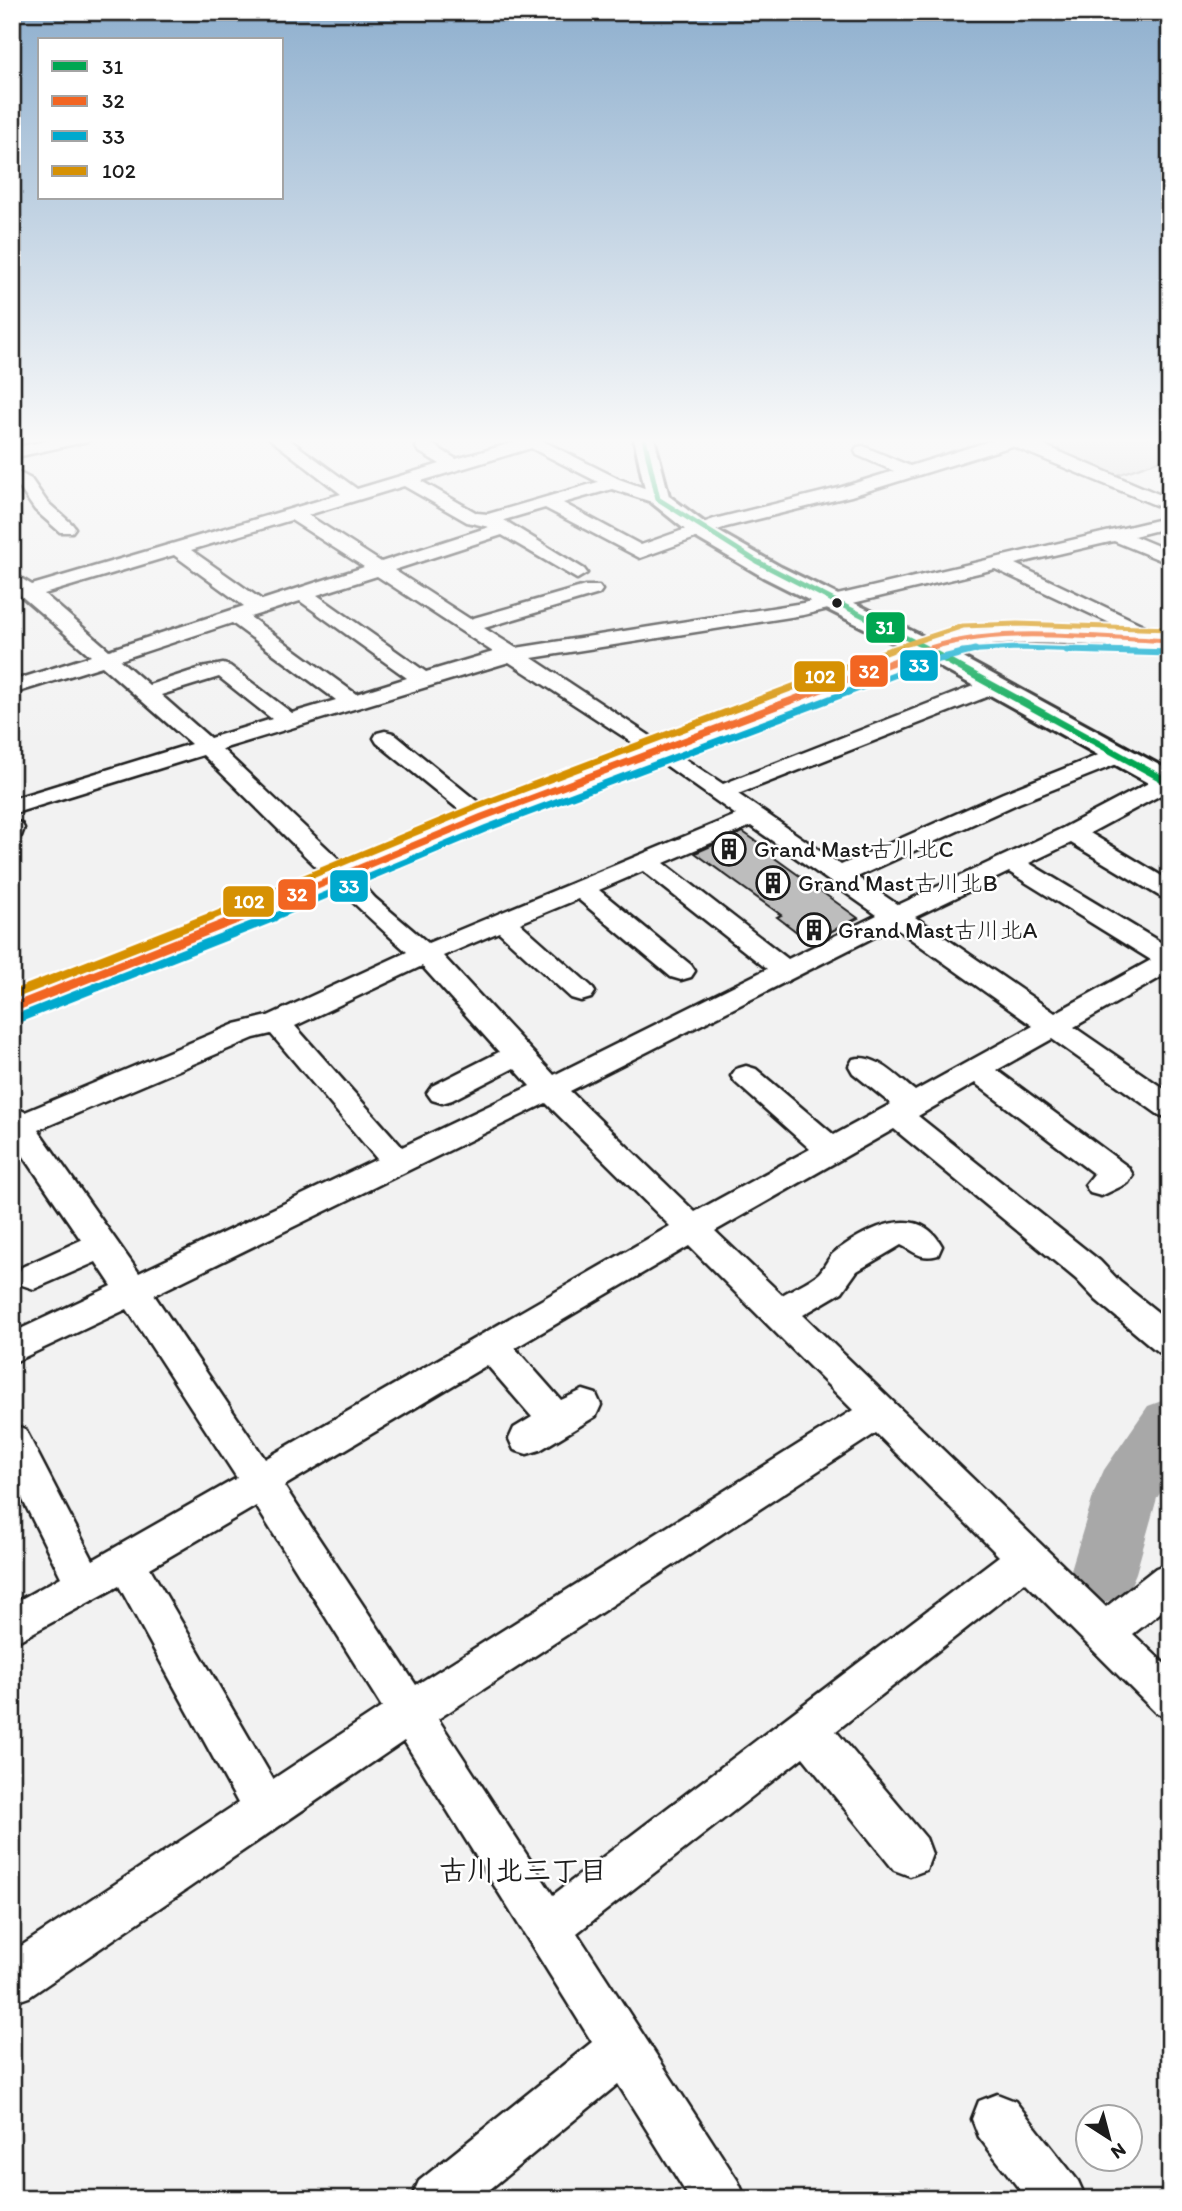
<svg xmlns="http://www.w3.org/2000/svg" width="1182" height="2211" viewBox="0 0 1182 2211" font-family="Itim,'Klee One',sans-serif">
<style>
.green{fill:#d2d2d2;stroke:#777;stroke-width:2}
.lines{fill:none;stroke-linecap:round;stroke-linejoin:round}
.river{fill:#a8a8a8;fill-rule:evenodd}
.building{fill:#bdbdbd;stroke:#1c1c1c;stroke-width:2}
.street-casing{stroke:#1c1c1c;stroke-width:5}
.secondary-casing{stroke:#1c1c1c;stroke-width:6}
.primary-casing{stroke:#1c1c1c;stroke-width:6}
.street{fill:#fff;fill-rule:evenodd}
.secondary{fill:#fff;fill-rule:evenodd}
.primary{fill:#fff;fill-rule:evenodd}
.bus-1-far1-casing{stroke:#fff;stroke-width:9}
.bus-1-casing{stroke:#fff;stroke-width:11}
.bus-2-far2-casing{stroke:#fff;stroke-width:9}
.bus-2-far1-casing{stroke:#fff;stroke-width:11}
.bus-2-casing{stroke:#fff;stroke-width:14}
.bus-3-far2-casing{stroke:#fff;stroke-width:9}
.bus-3-far1-casing{stroke:#fff;stroke-width:11}
.bus-3-casing{stroke:#fff;stroke-width:14}
.bus-4-far2-casing{stroke:#fff;stroke-width:9}
.bus-4-far1-casing{stroke:#fff;stroke-width:11}
.bus-4-casing{stroke:#fff;stroke-width:14}
.bus-1-far1{stroke:#00a651;stroke-width:5}
.bus-1{stroke:#00a651;stroke-width:7}
.bus-2-far2{stroke:#f26522;stroke-width:5}
.bus-2-far1{stroke:#f26522;stroke-width:7}
.bus-2{stroke:#f26522;stroke-width:9}
.bus-3-far2{stroke:#00a9ce;stroke-width:5}
.bus-3-far1{stroke:#00a9ce;stroke-width:7}
.bus-3{stroke:#00a9ce;stroke-width:9}
.bus-4-far2{stroke:#d69104;stroke-width:5}
.bus-4-far1{stroke:#d69104;stroke-width:7}
.bus-4{stroke:#d69104;stroke-width:9}
.bus-dot{fill:#1c1c1c;stroke:#fff;stroke-width:2.5}
.labels{text-anchor:middle;stroke-width:5;stroke-linejoin:round;paint-order:stroke}
.poi-label{font-size:23px;fill:#1c1c1c;stroke:#fff;text-anchor:start}
.near-neighbourhood-label{font-size:28px;font-weight:bold;fill:#1c1c1c;stroke:#fff}
.line-badge{stroke:#fff;stroke-width:2.5}
.badge-label{font-size:19px;text-anchor:middle;font-weight:bold;fill:#fff}
</style>
<rect width="100%" height="100%" fill="#f2f2f2"/>
<filter id="ink" filterUnits="userSpaceOnUse"><feTurbulence type="fractalNoise" baseFrequency=".0143" numOctaves="2"/><feDisplacementMap in="SourceGraphic" scale="14" xChannelSelector="R" yChannelSelector="G"/><feConvolveMatrix kernelMatrix="1 2 1 2 8 2 1 2 1" color-interpolation-filters="sRGB"/></filter>
<g filter="url(#ink)">
<!-- green -->
<path class="green" d="M1030 438H1170V457L1112 477 1023 440Z"/>
<g class="lines">
<!-- river -->
<path class="river" d="M1170 1398V1477L1157 1498 1136 1573 1127 1594 1103 1603 1079 1594 1070 1573 1095 1490 1104 1470 1148 1406Z"/>
</g>
<!-- building -->
<path class="building" d="M743 832 769 850 765 851 858 918 810 942 777 917 781 915 695 853Z"/>
<g class="lines">
<defs>
<path id="street" d="M60 438H90L88 441 12 458V448Z
M269 438H287L357 489 440 464 418 451 416 447 418 443H430L456 459 519 441 517 438H537L619 479 664 495 667 499 658 504 612 489 563 503 641 545 714 519 839 488 894 471 857 455 855 451 857 447 863 446 910 466 1000 438H1027L1170 499V511L1012 446 851 496 726 527 640 558 545 508 504 520 584 569 587 573 577 579 502 535 394 570 470 619 585 586H599L602 590 599 594 484 628 516 648 803 603 1170 517V527L1134 536 1170 551V564L1114 541 1015 564 1166 636 1169 640 1166 644 1159 646 995 569 803 615 532 658 723 784 986 681H1002L1005 686 1002 691 738 794 841 865 1003 793 1111 750H1127L1130 755 1127 760 1019 803 857 877 898 905 1063 828 1160 777 1170 775V790L1090 833 1170 881V900L1161 897 1071 843 1029 863 1170 948V972L1074 1027 1170 1093V1118L1159 1115 1052 1039 997 1070 1128 1167 1133 1175 1128 1183 1101 1196 1090 1193 1085 1185 1094 1174 975 1083 918 1116 1100 1261 1120 1282 1170 1322V1356L1158 1352 1096 1300 1076 1279 894 1129 715 1231 782 1295C793 1288 809 1282 819 1273 825 1267 828 1257 835 1252 866 1229 918 1201 942 1246L938 1255C920 1260 915 1252 901 1245L857 1271 842 1292 803 1315 1106 1607 1156 1568 1170 1563V1605L1133 1634 1170 1669V1718L1155 1712 1025 1582 836 1731 926 1838 932 1854 926 1870 910 1876 894 1870 803 1757 577 1933 738 2181 746 2199H690L618 2084 478 2199H411L419 2181 592 2042 404 1741 29 1997 12 2003V1952L238 1803 119 1586 12 1644V1604L61 1577 12 1478V1425L25 1429 93 1560 237 1478 127 1309 12 1363V1333L112 1286 96 1262 34 1289 22 1285 17 1276 22 1267 81 1240 12 1139V1106L25 1112 235 1024 268 1016 407 952C336 889 271 821 203 755L12 814V799L191 744 102 666 12 694V681L91 656 12 588V573L32 585 341 494ZM531 448 598 482 488 514 477 513 421 481ZM404 486 467 522 489 527 381 562 308 515ZM291 520 364 567 262 600 191 550ZM174 555 244 606 109 650 44 594ZM377 576 493 652 426 672 317 595ZM300 601 407 678 356 694 250 617ZM232 623 336 700 292 713 230 666 223 664 201 668 149 685 120 660ZM509 662 650 754 736 815 428 943 375 898 344 864 222 749ZM219 677 272 719 210 738 161 695ZM751 826 877 915 788 959 664 863ZM643 871 767 969 554 1075 443 956 499 932 571 998 581 1001 591 998 595 992 591 986 520 923 578 899 671 977 681 980 691 977 695 971 691 965 599 890ZM1009 872 1151 960 1055 1013 915 917ZM894 927 1033 1026 915 1091C897 1077 876 1053 853 1059L849 1066 853 1073 891 1104 834 1135 756 1069 746 1066 736 1069 731 1076 736 1083 810 1149 695 1212 570 1091ZM422 966 499 1052 432 1086 427 1093 432 1100 442 1103 452 1100 514 1068 530 1086 402 1147 295 1026ZM271 1034 377 1159 139 1273 38 1130 254 1038ZM546 1103 670 1226 265 1459 154 1295ZM689 1246 853 1410 416 1685 284 1486 487 1365 532 1417 514 1428 509 1439 514 1450 527 1454 540 1450 596 1416 601 1405 596 1394 583 1390 561 1400 515 1348ZM876 1433 999 1556 553 1895 438 1719ZM256 1506 382 1707 273 1779 150 1568Z
M12 469 31 479 47 502 72 524 75 528 72 532H60L35 510 19 487 12 482Z
M385 731 393 733 490 812 494 817 490 822 482 824 474 822 377 743 374 738 377 733Z
M12 821 21 823 24 828 21 836 12 838Z
M997 2094 1015 2101 1078 2181 1086 2199H1027L979 2137 972 2119 979 2101Z"/>
<path id="secondary" d="M1017 628 1170 633V649C1097 647 1006 634 936 655L493 824 231 934 12 1020V995L207 920 471 810 918 643 964 630Z"/>
<path id="primary" d="M634 438H654L669 496 709 526 781 567 936 643 1170 771V792L1159 789 918 655 763 577 693 536 647 499Z"/>
</defs>
<!-- street casing -->
<use href="#street" class="street-casing"/>
<!-- secondary casing -->
<use href="#secondary" class="secondary-casing"/>
<!-- primary casing -->
<use href="#primary" class="primary-casing"/>
<!-- street -->
<use href="#street" class="street"/>
<!-- secondary -->
<use href="#secondary" class="secondary"/>
<!-- primary -->
<use href="#primary" class="primary"/>
<defs>
<path id="bus-1-far1" d="M644 438 658 499 756 561 932 651"/>
<path id="bus-1" d="M928 650 1170 783"/>
<path id="bus-2-far2" d="M921 651C993 624 1093 638 1170 641"/>
<path id="bus-2-far1" d="M238 919 482 817 925 650"/>
<path id="bus-2" d="M12 1008 242 917"/>
<path id="bus-3-far2" d="M962 651 1017 648 1121 651"/>
<path id="bus-3-far1" d="M1067 650 1170 653
M269 919 487 828 931 661 975 650"/>
<path id="bus-3" d="M16 1019 274 917"/>
<path id="bus-4-far2" d="M886 651 963 626 1017 624 1170 629"/>
<path id="bus-4-far1" d="M206 919 478 806 891 650"/>
<path id="bus-4" d="M12 995 211 917"/>
</defs>
<!-- bus-1-far1 casing -->
<use href="#bus-1-far1" class="bus-1-far1-casing"/>
<!-- bus-1 casing -->
<use href="#bus-1" class="bus-1-casing"/>
<!-- bus-2-far2 casing -->
<use href="#bus-2-far2" class="bus-2-far2-casing"/>
<!-- bus-2-far1 casing -->
<use href="#bus-2-far1" class="bus-2-far1-casing"/>
<!-- bus-2 casing -->
<use href="#bus-2" class="bus-2-casing"/>
<!-- bus-3-far2 casing -->
<use href="#bus-3-far2" class="bus-3-far2-casing"/>
<!-- bus-3-far1 casing -->
<use href="#bus-3-far1" class="bus-3-far1-casing"/>
<!-- bus-3 casing -->
<use href="#bus-3" class="bus-3-casing"/>
<!-- bus-4-far2 casing -->
<use href="#bus-4-far2" class="bus-4-far2-casing"/>
<!-- bus-4-far1 casing -->
<use href="#bus-4-far1" class="bus-4-far1-casing"/>
<!-- bus-4 casing -->
<use href="#bus-4" class="bus-4-casing"/>
<!-- bus-1-far1 -->
<use href="#bus-1-far1" class="bus-1-far1"/>
<!-- bus-1 -->
<use href="#bus-1" class="bus-1"/>
<!-- bus-2-far2 -->
<use href="#bus-2-far2" class="bus-2-far2"/>
<!-- bus-2-far1 -->
<use href="#bus-2-far1" class="bus-2-far1"/>
<!-- bus-2 -->
<use href="#bus-2" class="bus-2"/>
<!-- bus-3-far2 -->
<use href="#bus-3-far2" class="bus-3-far2"/>
<!-- bus-3-far1 -->
<use href="#bus-3-far1" class="bus-3-far1"/>
<!-- bus-3 -->
<use href="#bus-3" class="bus-3"/>
<!-- bus-4-far2 -->
<use href="#bus-4-far2" class="bus-4-far2"/>
<!-- bus-4-far1 -->
<use href="#bus-4-far1" class="bus-4-far1"/>
<!-- bus-4 -->
<use href="#bus-4" class="bus-4"/>
</g>
</g>
<!-- sky -->
<linearGradient id="sky" x2="0" y2="1"><stop stop-color="#8eafce"/><stop offset="0.59" stop-color="#f9f9f9"/><stop offset="1" stop-color="#f9f9f9" stop-opacity="0"/></linearGradient>
<rect width="1182" height="747" fill="url(#sky)"/>
<!-- icons -->
<defs>
<symbol id="building-ring" viewBox="-11 -11 22 22"><circle r="9.5" fill="#fff" stroke="#1c1c1c" stroke-width="1.5"/><path d="M-4-6H4V6H1V3H-1V6H-4ZM-2.5-4.3h1.7v1.8h-1.7ZM.8-4.3h1.7v1.8H.8ZM-2.5-1h1.7V.8h-1.7ZM.8-1h1.7V.8H.8Z" fill="#1c1c1c"/></symbol>
</defs>
<g fill-rule="evenodd">
<use href="#building-ring" x="710" y="830" width="38" height="38"/>
<use href="#building-ring" x="754" y="864" width="38" height="38"/>
<use href="#building-ring" x="795" y="911" width="38" height="38"/>
</g>
<!-- markers -->
<circle class="bus-dot" cx="837" cy="603" r="6"/>
<g class="labels">
<!-- poi labels -->
<g class="poi-label">
<text x="754" y="857">Grand Mast古川北C</text>
<text x="798" y="891">Grand Mast古川北B</text>
<text x="838" y="938">Grand Mast古川北A</text>
</g>
<!-- near-neighbourhood labels -->
<g class="near-neighbourhood-label">
<text x="523" y="1880">古川北三丁目</text>
</g>
</g>
<g class="line-badge">
<rect x="865" y="611" width="41" height="33" rx="7" fill="#00a651"/>
<rect x="899" y="649" width="40" height="33" rx="7" fill="#00a9ce"/>
<rect x="849" y="654" width="40" height="34" rx="7" fill="#f26522"/>
<rect x="793" y="660" width="53" height="33" rx="7" fill="#d69104"/>
<rect x="329" y="869" width="40" height="34" rx="7" fill="#00a9ce"/>
<rect x="277" y="878" width="40" height="33" rx="7" fill="#f26522"/>
<rect x="222" y="885" width="53" height="33" rx="7" fill="#d69104"/>
</g>
<g class="badge-label">
<text x="885" y="634">31</text>
<text x="919" y="672">33</text>
<text x="869" y="678">32</text>
<text x="820" y="683">102</text>
<text x="349" y="893">33</text>
<text x="297" y="901">32</text>
<text x="249" y="908">102</text>
</g>
<!-- margin -->
<rect width="1182" height="2211" fill="none" stroke="#fff" stroke-width="42"/>
<rect x="21" y="21" width="1140" height="2169" fill="none" stroke="#1c1c1c" stroke-width="2.5" filter="url(#ink)"/>
<!-- legend -->
<rect x="38" y="38" width="245" height="161" fill="#ffffff" stroke="#a4a4a4" stroke-width="2"/>
<rect x="52" y="61" width="35" height="10" fill="#00a651" stroke="#a4a4a4" stroke-width="2"/>
<text x="102" y="74" font-size="21" fill="#1c1c1c">31</text>
<rect x="52" y="96" width="35" height="10" fill="#f26522" stroke="#a4a4a4" stroke-width="2"/>
<text x="102" y="108" font-size="21" fill="#1c1c1c">32</text>
<rect x="52" y="131" width="35" height="10" fill="#00a9ce" stroke="#a4a4a4" stroke-width="2"/>
<text x="102" y="144" font-size="21" fill="#1c1c1c">33</text>
<rect x="52" y="166" width="35" height="10" fill="#d69104" stroke="#a4a4a4" stroke-width="2"/>
<text x="102" y="178" font-size="21" fill="#1c1c1c">102</text>
<!-- north arrow -->
<g transform="translate(1109 2138) rotate(144)"><circle r="33" fill="#ffffff" stroke="#a4a4a4" stroke-width="2"/>
<path d="M0-5L12 26L0 18L-12 26Z" fill="#1c1c1c"/>
<text y="-10" font-size="19" font-weight="bold" text-anchor="middle" fill="#1c1c1c">N</text>
</g>
</svg>
